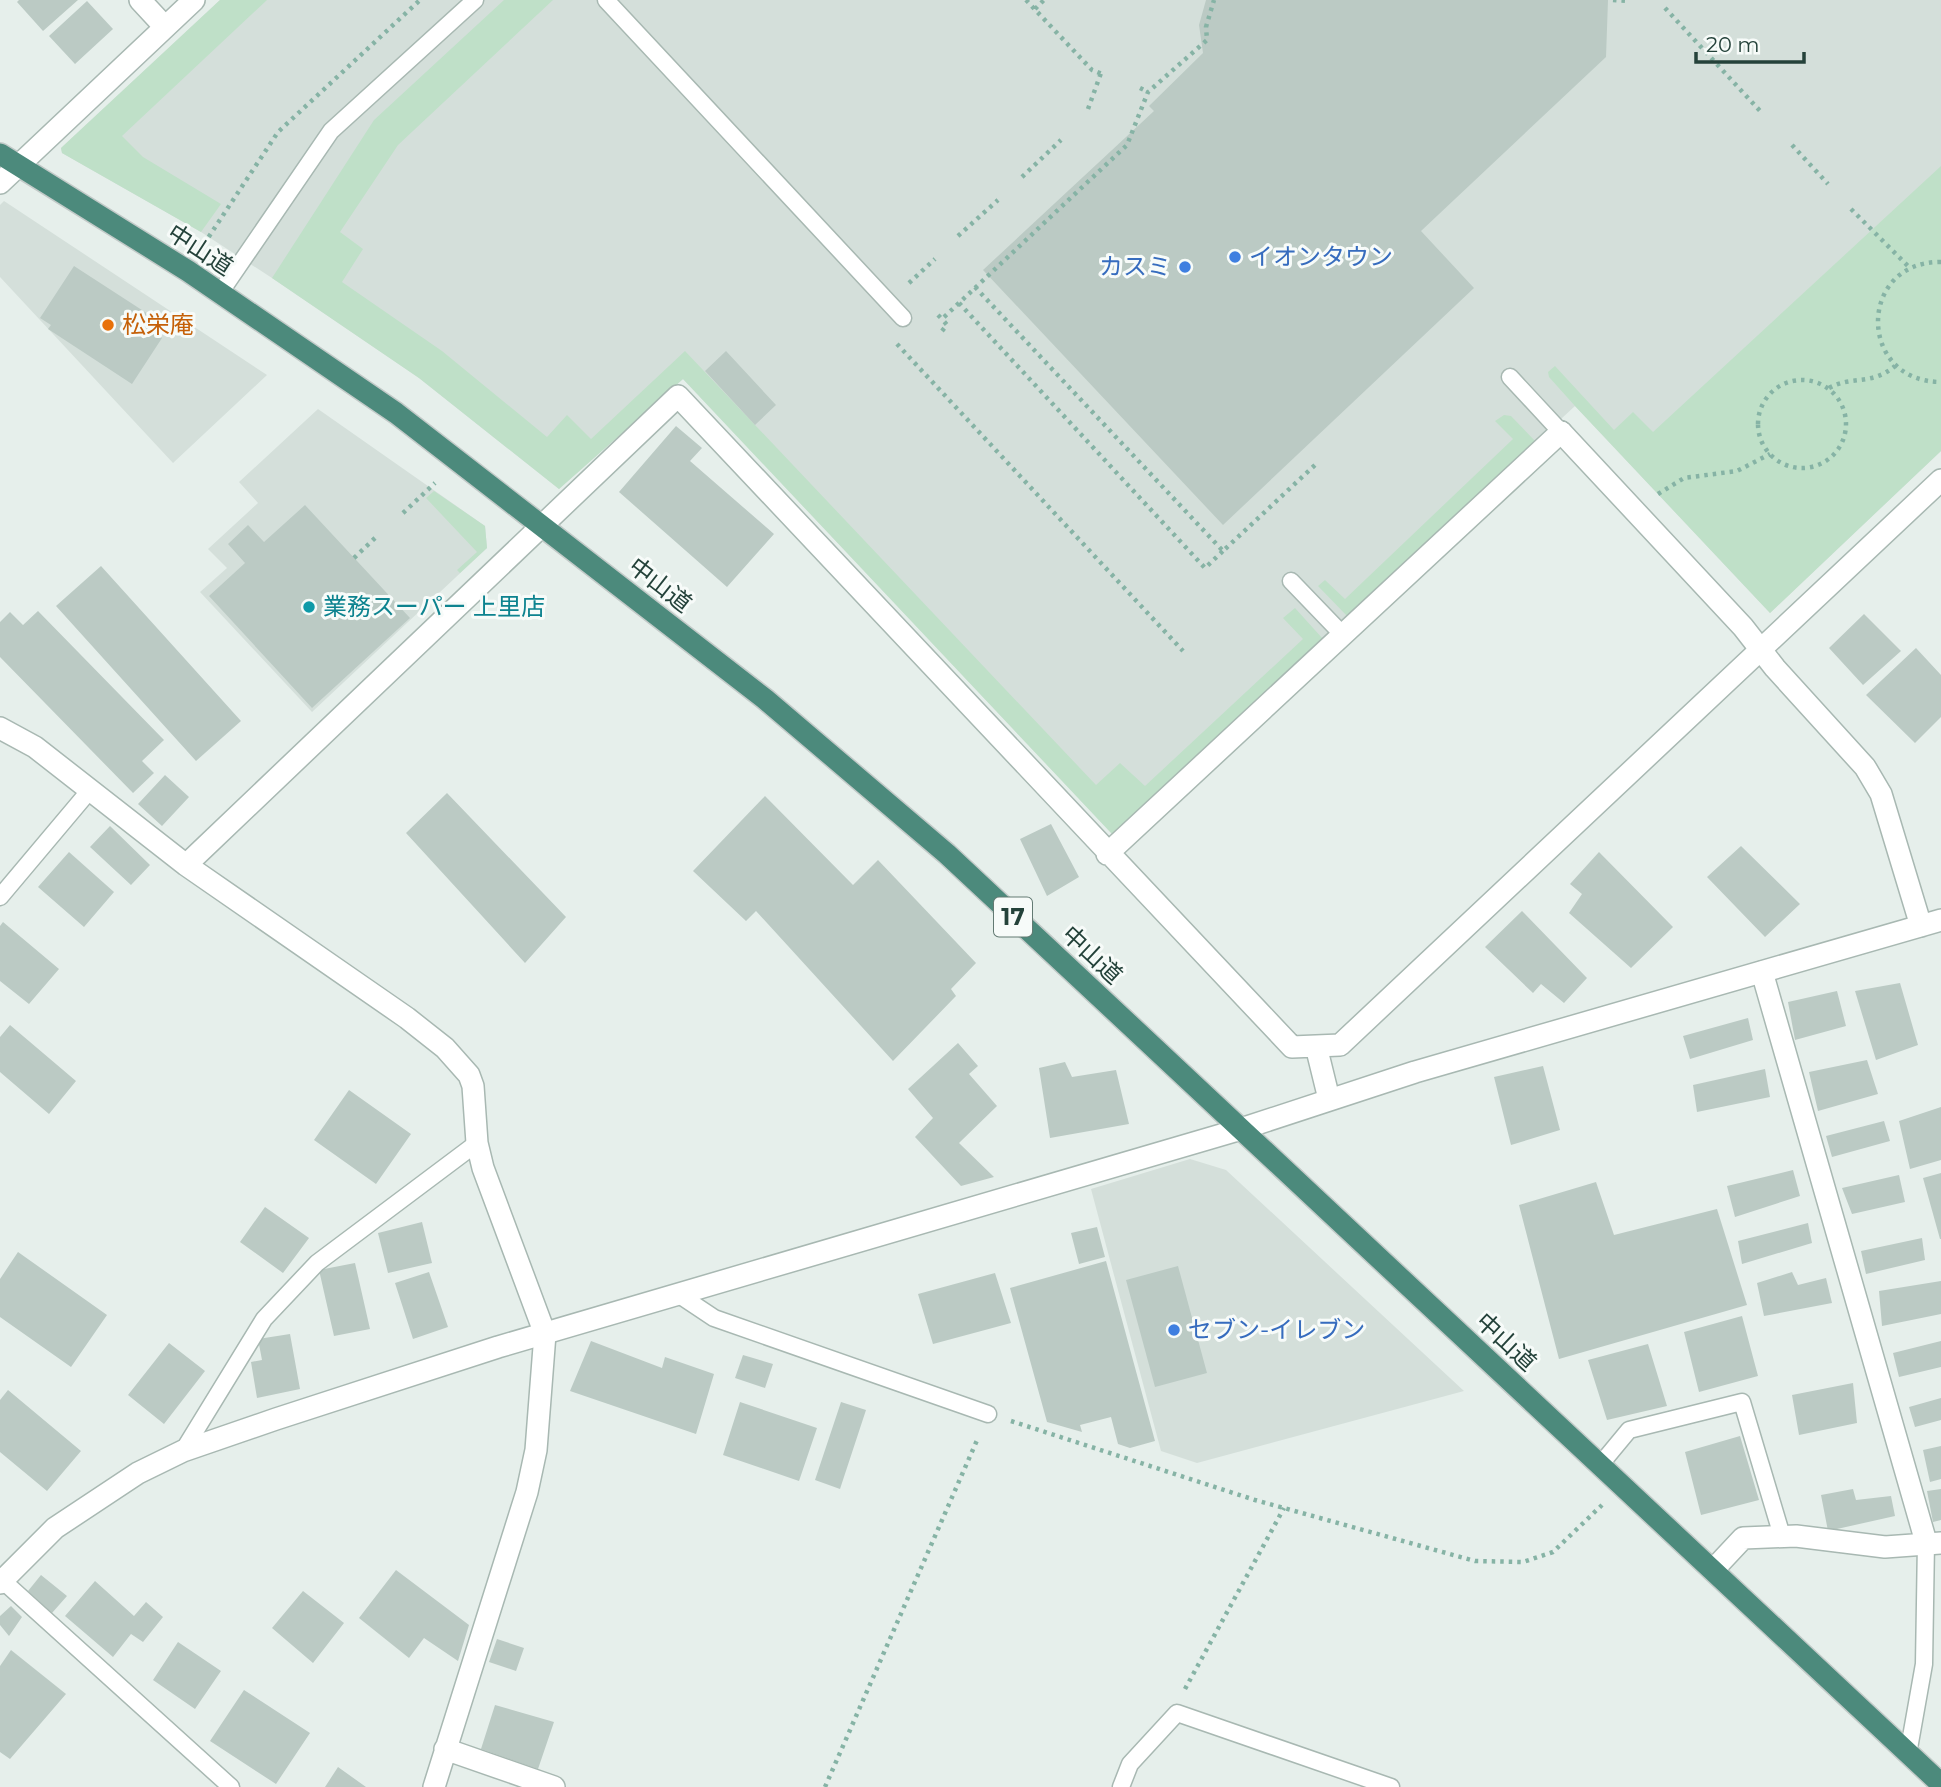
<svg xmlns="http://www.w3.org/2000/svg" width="1941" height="1787" viewBox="0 0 1941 1787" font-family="Montserrat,'Noto Sans JP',sans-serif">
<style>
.built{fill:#d4dfda}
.green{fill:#bfe0c8}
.building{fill:#bbcac4}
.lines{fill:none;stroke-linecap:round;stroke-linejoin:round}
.service-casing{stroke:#a8b8b2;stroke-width:19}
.minor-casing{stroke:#a8b8b2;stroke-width:24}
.tertiary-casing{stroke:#a8b8b2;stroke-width:24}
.trunk-casing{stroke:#c2cac8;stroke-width:24}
.path{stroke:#86b3a5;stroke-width:4.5;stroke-dasharray:3.5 5;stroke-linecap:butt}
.service{stroke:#fff;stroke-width:16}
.minor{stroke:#fff;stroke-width:21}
.tertiary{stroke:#fff;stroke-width:21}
.trunk{stroke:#4c8a7c;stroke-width:21}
.shop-dot{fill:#3f7fe0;stroke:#f7fbf9;stroke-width:2.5}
.food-dot{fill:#e8710a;stroke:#f7fbf9;stroke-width:2.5}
.culture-dot{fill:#0f9aa8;stroke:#f7fbf9;stroke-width:2.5}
.labels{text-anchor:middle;stroke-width:6;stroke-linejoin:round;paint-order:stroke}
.shield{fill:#f7fbf9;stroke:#637a73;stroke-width:2}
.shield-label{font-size:23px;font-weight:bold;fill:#24423a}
.street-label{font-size:24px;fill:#24423a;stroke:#f7fbf9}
.shop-label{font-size:24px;fill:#366cbe;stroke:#f7fbf9;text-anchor:start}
.food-label{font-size:24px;fill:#c56008;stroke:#f7fbf9;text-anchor:start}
.culture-label{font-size:24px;fill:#0d838f;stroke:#f7fbf9;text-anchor:start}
</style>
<rect width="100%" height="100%" fill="#e6efeb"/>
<!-- built -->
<path class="built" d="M220 0H1941V451L1770 613 1575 406 1113 835 683 379 559 489 419 378 272 278 201 232 62 153 61 148Z
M4 201 267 375 173 463 0 277V205Z
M318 409 485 526 487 548 312 712 200 592 227 568 208 549 258 503 239 482Z
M1190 1159 1226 1170 1464 1391 1197 1463 1161 1451 1091 1189Z"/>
<!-- green -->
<path class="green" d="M220 0H267L122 136 143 157 221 204 201 232 62 153 61 148Z
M504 0H553L398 145 340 232 363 249 342 282 442 351 547 437 567 415 591 439 685 351 1096 785 1120 763 1145 786 1303 639 1283 618 1295 608 1323 639 1113 835 683 379 559 489 419 378 272 278 374 120Z
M1941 166V451L1770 613 1575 406 1549 377 1548 372 1555 366 1614 430 1633 412 1653 432Z
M1504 415 1511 416 1536 442 1348 617 1318 586 1325 580 1345 599 1513 439 1495 421Z
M434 491 485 526 487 548 460 573 457 570 477 552 426 498Z"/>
<!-- building -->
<path class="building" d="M19 0H78L43 31 17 2Z
M1206 0H1608L1606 57 1421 231 1474 288 1223 525 983 270 1154 111 1149 106 1203 53 1199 25Z
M87 1 113 29 75 64 49 36Z
M74 266 165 325 159 335 162 338 132 384 48 329 51 325 40 318Z
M726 351 776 405 755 425 705 371Z
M676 426 702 448 690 461 774 534 727 587 619 492Z
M305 505 410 618 312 708 209 596 245 563 228 544 248 525 264 542Z
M101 566 241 721 196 761 56 606Z
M38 611 164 740 142 761 154 773 133 793 0 657V622L10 612 23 625Z
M1864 614 1901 651 1863 685 1829 648Z
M1916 648 1941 675V717L1915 743 1866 695Z
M165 775 189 797 162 826 138 804Z
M447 793 566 917 525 963 406 833Z
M765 796 853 885 878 860 976 963 951 989 956 996 893 1061 756 911 746 921 693 871Z
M1051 824 1079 877 1047 896 1020 839Z
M110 826 150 865 131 885 90 847Z
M1741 846 1800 904 1765 937 1707 877Z
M69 852 114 892 84 927 38 887Z
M1599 852 1673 927 1631 968 1569 913 1582 894 1570 884Z
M1522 911 1587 978 1564 1003 1541 984 1533 993 1485 947Z
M3 922 59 969 29 1004 0 981V926Z
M1900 983 1918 1045 1876 1060 1855 991Z
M1837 991 1846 1026 1795 1040 1788 1002Z
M1748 1018 1753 1040 1690 1059 1683 1036Z
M10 1025 76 1081 49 1114 0 1072V1037Z
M958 1043 978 1066 969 1074 997 1106 959 1143 994 1177 961 1186 915 1137 933 1118 908 1089Z
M1867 1060 1878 1094 1818 1111 1809 1072Z
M1065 1062 1072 1077 1116 1070 1129 1124 1050 1138 1039 1068Z
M1543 1066 1560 1130 1511 1145 1494 1077Z
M1765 1069 1770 1097 1697 1112 1693 1085Z
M349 1090 411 1134 376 1184 314 1140Z
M1941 1107V1160L1910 1169 1899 1121Z
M1884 1121 1890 1141 1832 1157 1826 1136Z
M1793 1170 1800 1196 1735 1217 1727 1186Z
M1941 1173V1239H1940L1923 1178Z
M1899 1175 1905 1202 1852 1214 1842 1188Z
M1596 1182 1614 1235 1717 1209 1747 1305 1559 1359 1519 1205Z
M265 1207 309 1238 283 1273 240 1242Z
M422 1222 432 1263 388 1273 378 1233Z
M1808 1223 1812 1243 1742 1264 1738 1241Z
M1097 1227 1105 1257 1079 1264 1071 1233Z
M1922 1238 1925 1260 1866 1274 1861 1251Z
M18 1252 107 1315 71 1367 0 1317V1279Z
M1106 1261 1155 1441 1130 1448 1118 1444 1111 1417 1080 1425 1082 1432 1047 1422 1010 1288Z
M355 1263 370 1329 334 1336 319 1270Z
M1178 1266 1207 1373 1155 1387 1126 1280Z
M429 1272 448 1327 413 1339 395 1283Z
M1792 1272 1798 1285 1826 1278 1832 1303 1764 1316 1757 1283Z
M995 1273 1011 1323 933 1344 918 1294Z
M1941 1281V1314L1882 1326 1879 1291Z
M1742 1316 1758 1376 1699 1392 1684 1332Z
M290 1334 300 1389 257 1398 251 1362 262 1360 258 1339Z
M591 1341 662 1368 665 1357 714 1374 696 1434 570 1391Z
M1941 1341V1367L1899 1377 1893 1353Z
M169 1343 205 1371 164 1424 128 1395Z
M1648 1344 1667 1406 1607 1420 1588 1360Z
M743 1355 773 1364 765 1388 735 1378Z
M1853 1383 1857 1423 1799 1435 1792 1395Z
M8 1390 81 1451 47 1491 0 1452V1400Z
M1941 1398V1420L1915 1427 1909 1407Z
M740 1402 817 1428 799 1481 723 1455Z
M841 1402 866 1410 840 1489 815 1480Z
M1740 1436 1759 1500 1701 1515 1685 1452Z
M1941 1446V1479L1930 1482 1923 1450Z
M1853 1489 1856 1500 1891 1496 1895 1516 1828 1531 1821 1495Z
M1941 1489V1520L1933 1522 1927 1491Z
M396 1570 469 1625 458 1661 424 1638 409 1658 359 1618Z
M41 1575 67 1596 52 1613 28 1591Z
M95 1581 134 1616 146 1602 163 1617 143 1642 131 1634 113 1657 65 1616Z
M303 1591 344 1623 313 1663 272 1628Z
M11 1606 22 1617 9 1636 0 1625V1616Z
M497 1639 524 1648 516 1671 489 1662Z
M178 1642 221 1671 195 1709 153 1680Z
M11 1650 66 1694 10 1759 0 1752V1666Z
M244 1690 310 1733 276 1784 210 1741Z
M495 1705 554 1722 538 1769 481 1749Z
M338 1767 366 1787H325Z"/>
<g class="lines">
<defs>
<path id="service" d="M606 0 903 318
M220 293 331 131 475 0
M1510 377 1561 432
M1291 581 1343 635
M0 897 90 790
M681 1296 714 1318 988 1414
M183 1451 264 1319 317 1263 477 1143
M1600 1465 1629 1430 1742 1402 1782 1536
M2 1580 231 1787
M1908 1754 1924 1664 1926 1542
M1121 1787 1130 1764 1177 1713 1391 1787"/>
<path id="minor" d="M140 0 165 27
M0 183 194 0
M0 728 35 747 186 865 407 1018 445 1048 469 1075 473 1086 477 1143 483 1168 545 1334 536 1450 527 1492 434 1787
M1107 854 1561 432
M186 865 678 396 1292 1047 1340 1045 1941 480
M1762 972 1926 1542
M1316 1046 1329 1099
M1713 1570 1743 1538 1796 1536 1885 1547 1941 1543
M445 1749 554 1787"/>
<path id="tertiary" d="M1561 432 1743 627 1775 668 1865 767 1881 794 1921 926
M0 1583 55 1528 138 1473 183 1451 276 1419 498 1347 1238 1130 1415 1072 1941 920"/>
<path id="trunk" d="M0 154 188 271 396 413 765 699 947 854 1941 1784"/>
</defs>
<!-- service casing -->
<use href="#service" class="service-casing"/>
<!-- minor casing -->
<use href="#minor" class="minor-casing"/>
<!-- tertiary casing -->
<use href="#tertiary" class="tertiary-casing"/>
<!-- trunk casing -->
<use href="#trunk" class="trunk-casing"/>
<!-- path -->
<path class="path" d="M1026 0 1092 70 1102 74
M1613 0 1627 1
M1665 8 1762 113
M1035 9 1044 0
M1140 88 1148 92
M1088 109 1101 73
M1792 145 1828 184
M1022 177 1061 140
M1851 209 1910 268
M958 236 998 200
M204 244 278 132 420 0
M1941 262C1857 261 1857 382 1941 382
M909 283 935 259
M975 287 1223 551 1315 465
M959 303 1205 568 1223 551
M938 315 942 319 1127 145 1148 92 1207 40 1206 27 1214 0
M942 331 947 325 942 319
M897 344 1183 651
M1758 424a44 44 0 1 1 88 0a44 44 0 1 1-88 0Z
M1829 388C1853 375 1871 386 1895 366
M1658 494 1684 478 1737 471 1770 454
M403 513 435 483
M354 558 375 538
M1011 1421 1255 1500 1475 1561 1523 1562 1553 1552 1602 1505
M1185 1689 1284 1508
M825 1787 978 1438"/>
<!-- service -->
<use href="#service" class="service"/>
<!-- minor -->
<use href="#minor" class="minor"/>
<!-- tertiary -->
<use href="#tertiary" class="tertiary"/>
<!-- trunk -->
<use href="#trunk" class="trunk"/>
</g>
<!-- markers -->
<g class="shop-dot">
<circle cx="1235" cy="257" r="7"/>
<circle cx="1185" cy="267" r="7"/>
<circle cx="1174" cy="1330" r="7"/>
</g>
<circle class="food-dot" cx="108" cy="325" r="7"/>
<circle class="culture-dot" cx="309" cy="607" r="7"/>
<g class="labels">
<!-- shield labels -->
<rect class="shield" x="994" y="897.5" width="38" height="39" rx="5"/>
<g class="shield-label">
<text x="1013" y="925">17</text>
</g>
<!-- street labels -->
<g class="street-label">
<text transform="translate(200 250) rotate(33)" y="8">中山道</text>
<text transform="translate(660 585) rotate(38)" y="8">中山道</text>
<text transform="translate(1092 955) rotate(43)" y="8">中山道</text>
<text transform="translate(1506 1342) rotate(43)" y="8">中山道</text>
</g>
<!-- shop labels -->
<g class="shop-label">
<text x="1249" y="265">イオンタウン</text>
<text x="1171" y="275" text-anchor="end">カスミ</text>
<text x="1188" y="1338">セブン-イレブン</text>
</g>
<!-- food labels -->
<g class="food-label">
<text x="122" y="333">松栄庵</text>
</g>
<!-- culture labels -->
<g class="culture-label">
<text x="323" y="615">業務スーパー 上里店</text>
</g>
</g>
<!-- scale -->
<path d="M1696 52v10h108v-10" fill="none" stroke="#24423a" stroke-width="3.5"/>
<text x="1706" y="52" font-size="21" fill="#24423a" stroke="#f7fbf9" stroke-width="5" paint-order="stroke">20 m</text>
</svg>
